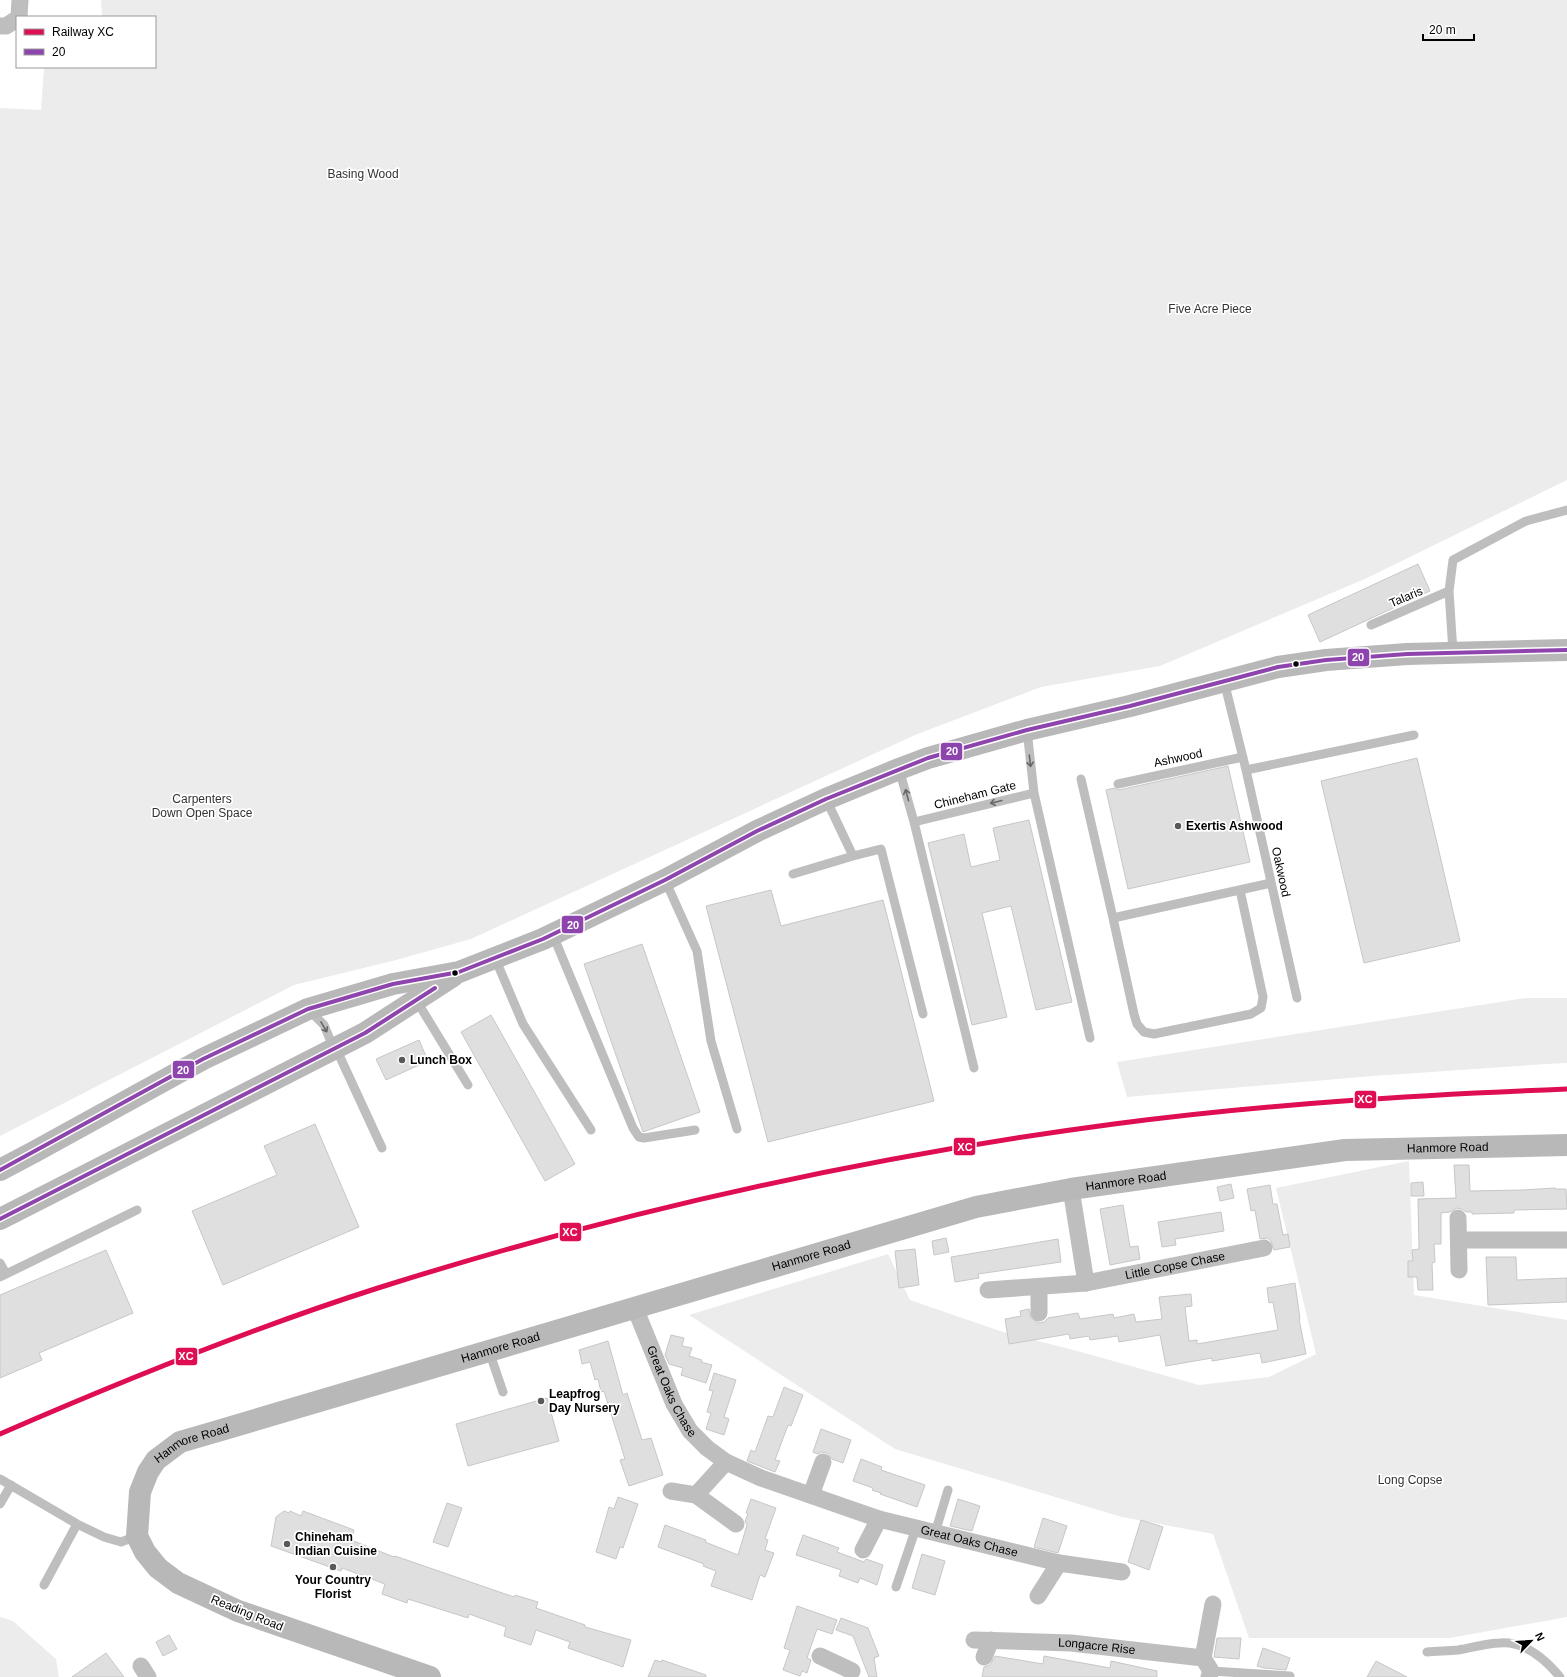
<svg xmlns="http://www.w3.org/2000/svg" width="1567" height="1677" viewBox="0 0 1567 1677" font-family="Arial,sans-serif">
<style>
.green{fill:#ececec}
.building{fill:#dfdfdf;stroke:#c7c7c7}
.lines{fill:none;stroke-linecap:round;stroke-linejoin:round}
.lane{stroke:#bebebe;stroke-width:9}
.street{stroke:#bebebe;stroke-width:17}
.secondary{stroke:#b8b8b8;stroke-width:22}
.bus-1-casing{stroke:#fff;stroke-width:7}
.bus-1{stroke:#8e44ad;stroke-width:4}
.rail-1-casing{stroke:#fff;stroke-width:8}
.rail-1{stroke:#df0d52;stroke-width:5}
.oneway{stroke:#686868}
.bus-dot{fill:#000;stroke:#fff;stroke-width:1.5}
.poi-dot{fill:#595959;stroke:#fff;stroke-width:1.5}
.labels{text-anchor:middle;stroke-width:3.5;stroke-linejoin:round;paint-order:stroke}
.park-label{font-size:12px;fill:#333;stroke:#fff}
.street-label{font-size:12px;fill:#000;stroke:#fff}
.poi-label{font-size:12px;font-weight:bold;fill:#000;stroke:#fff;text-anchor:start}
.line-badge{stroke:#fff;stroke-width:1.5}
.badge-label{font-size:11px;text-anchor:middle;font-weight:bold;fill:#fff}
</style>
<rect width="100%" height="100%" fill="#fff"/>
<!-- green -->
<path class="green" d="M101 0H1567V480L1367 578 1160 666 1041 687 915 735 471 939 396 960 294 985 0 1136V108L41 110 44 67H155V17H102Z
M1525 998H1567V1063L1546 1064 1373 1076 1127 1097 1117 1062Z
M1409 1161 1414 1295 1567 1320V1617L1450 1638H1249L1213 1534 1122 1517 895 1449 689 1315 888 1254 910 1300 1000 1331 1081 1352 1199 1385 1269 1377 1316 1354 1276 1188Z
M0 1617 13 1621 56 1659 59 1677H0Z"/>
<!-- building -->
<path class="building" d="M1418 564 1430 591 1320 642 1308 615Z
M1417 758 1460 941 1364 963 1321 781Z
M1228 766 1250 862 1128 889 1106 790 1114 788 1119 790Z
M1029 820 1072 1002 1036 1010 1011 906 982 913 1007 1017 972 1025 928 843 964 834 971 867 1000 860 993 828Z
M771 890 781 926 883 900 934 1101 768 1142 706 906Z
M642 944 700 1112 643 1132 584 964Z
M491 1015 575 1164 545 1181 461 1032Z
M419 1040 428 1061 386 1080 376 1059Z
M315 1124 359 1227 223 1285 192 1211 277 1175 264 1146Z
M1454 1165H1469L1470 1191 1522 1190 1555 1188V1189H1566L1567 1209 1514 1210V1213L1472 1214V1212H1466L1462 1209 1457 1208 1450 1212 1441 1213V1244H1434L1435 1262 1432 1263 1433 1290H1418L1417 1277H1408V1261H1413L1412 1250 1419 1249 1418 1199 1456 1198Z
M1423 1182 1424 1196H1411V1183Z
M1231 1184 1234 1198 1220 1201 1217 1187Z
M1270 1185 1273 1204H1277L1283 1235 1288 1234 1290 1247 1274 1250 1271 1241 1267 1238 1260 1239 1255 1210 1251 1211 1247 1189Z
M1123 1205 1130 1247 1138 1246 1140 1259 1110 1265 1100 1209Z
M1221 1212 1224 1231 1175 1239 1176 1245 1162 1247 1158 1222Z
M946 1238 949 1252 934 1255 932 1241Z
M1058 1239 1061 1262 978 1274 979 1278 955 1282 951 1257Z
M915 1249 919 1285 899 1288 895 1251Z
M106 1250 133 1313 39 1353 42 1360 0 1378V1295Z
M1486 1257H1516L1517 1280 1567 1278V1302L1488 1305Z
M1295 1283 1300 1319H1299L1306 1354 1262 1363 1260 1353 1212 1361V1358L1166 1366 1160 1335 1119 1342 1118 1336 1090 1340 1089 1336 1070 1339 1069 1334 1009 1344 1005 1319 1021 1316 1020 1311 1029 1309 1031 1318 1039 1323 1044 1322 1048 1318 1078 1313 1080 1319 1113 1314 1114 1318 1134 1314 1136 1322 1162 1319 1159 1297 1191 1294 1192 1306 1185 1307 1189 1341 1197 1340V1344L1278 1330 1273 1302 1269 1303 1267 1288Z
M671 1335 684 1338 682 1346 692 1348 689 1356 702 1360 701 1362 712 1365 706 1383 681 1375 683 1368 669 1364 665 1355Z
M608 1341 623 1395 627 1393 642 1440 651 1438 663 1475 629 1486 620 1460 625 1459 604 1391 601 1392 598 1379 595 1380 590 1362 582 1364 579 1350Z
M714 1373 736 1380 724 1417 729 1419 724 1435 706 1429 711 1413 707 1412 713 1391 709 1390Z
M784 1387 803 1395 791 1426 788 1425 775 1460 780 1461 775 1472 747 1461 751 1450 755 1452 768 1416 773 1417Z
M547 1398 559 1441 468 1466 456 1424Z
M821 1429 851 1440 843 1463 832 1459 827 1453 822 1452 817 1454 813 1452Z
M861 1459 882 1467 881 1470 925 1485 917 1507 880 1494 881 1493 872 1490 873 1488 853 1481Z
M618 1497 638 1504 623 1548 620 1547 616 1559 596 1552 609 1507 614 1509Z
M751 1499 776 1508 765 1539 768 1540 765 1550 774 1553 765 1577 760 1575 752 1600 711 1586 716 1571 703 1566 704 1564 658 1547 665 1525 706 1540 705 1542 738 1555 747 1525 745 1521 748 1514 746 1513Z
M958 1499 980 1506 972 1531 950 1526Z
M447 1503 462 1508 448 1547 433 1542Z
M284 1511 289 1513 290 1511 301 1516 303 1511 354 1530 351 1540 394 1557 395 1556 514 1597 515 1595 538 1602 536 1608 585 1625V1627L631 1640 623 1667 568 1648 570 1642 536 1630 531 1645 504 1636 506 1627 469 1614 468 1618 408 1599 407 1603 382 1594 385 1584 342 1568 341 1571 271 1546 276 1517Z
M1043 1518 1067 1526 1058 1553 1034 1547Z
M1141 1520 1163 1527 1149 1570 1128 1562Z
M803 1535 839 1548 837 1552 864 1562 866 1559 883 1565 877 1585 860 1578 858 1583 839 1576 841 1570 796 1555Z
M922 1554 945 1561 935 1595 912 1588Z
M797 1606 837 1620 832 1634 817 1629 807 1658 811 1660 807 1673 802 1671 800 1676 783 1670 790 1650 784 1648Z
M841 1618 868 1628 879 1656 874 1658 877 1677H869L853 1636 836 1630Z
M169 1635 177 1649 163 1656 156 1642Z
M1217 1638H1241L1239 1659 1214 1657Z
M1263 1648 1290 1658 1286 1670 1264 1668 1257 1666Z
M106 1653 124 1677H72Z
M995 1656 1043 1664 1044 1656 1110 1668 1111 1661 1157 1671V1677H982L984 1667 990 1665Z
M655 1660 661 1662 662 1660 706 1675V1677H648Z
M1376 1661 1407 1677H1367Z"/>
<g class="lines">
<!-- lane -->
<path class="lane" d="M1371 625 1449 591
M1453 652 1449 591 1453 560 1526 521 1567 510
M1224 681 1246 770 1297 998
M1027 730 1034 793 1090 1038
M899 769 914 822 974 1068
M1246 770 1414 735
M1081 779 1113 918 1271 883
M1118 784 1243 757
M826 799 853 856 881 849 923 1014
M914 822 1034 793
M793 874 853 856
M665 880 697 951 711 1041 737 1129
M1113 918 1134 1014 1137 1024 1144 1032 1154 1034 1251 1014 1261 1008 1263 997 1240 890
M553 935 633 1128 639 1137 644 1138 695 1130
M495 958 523 1024 591 1130
M413 1002 421 1008 468 1085
M309 1010 324 1025 334 1049 340 1057 382 1148
M0 1263 6 1274
M0 1277 137 1210
M489 1351 503 1392
M0 1479 77 1524 104 1537 121 1542 137 1536
M0 1504 11 1485
M935 1533 948 1490
M44 1585 77 1524
M896 1587 916 1528
M1427 1652C1437 1651 1447 1651 1458 1650 1472 1648 1486 1643 1500 1643 1525 1641 1546 1660 1560 1677
M1211 1671 1290 1676"/>
<!-- street -->
<g class="street">
<path d="M19 17 20 0"/>
<path d="M0 26H6L17 19"/>
<path d="M1071 1189 1086 1283"/>
<path d="M1458 1218 1459 1270"/>
<path d="M1460 1240H1567"/>
<path id="s1" d="M988 1290 1086 1283 1264 1248"/>
<path id="s2" d="M635 1308 674 1404 690 1431 707 1448 726 1462 761 1478 879 1519 1059 1563 1122 1572"/>
<path d="M1039 1313V1288"/>
<path d="M671 1491 696 1495 736 1524"/>
<path d="M696 1495 726 1462"/>
<path d="M811 1495 823 1462"/>
<path d="M863 1550 879 1519"/>
<path d="M1038 1596 1059 1563"/>
<path id="s3" d="M974 1640 1071 1643 1203 1658 1211 1671 1209 1677"/>
<path d="M820 1656 852 1671"/>
<path d="M984 1657 991 1640"/>
<path d="M1203 1658 1213 1604"/>
<path d="M141 1666 148 1677"/>
</g>
<!-- secondary -->
<g class="secondary">
<path d="M0 1170 34 1152 203 1059 308 1009 393 984 459 972 543 939 665 880 757 831 826 799 899 769 928 758 1027 730 1130 706 1278 667 1326 660 1407 654 1567 650"/>
<path d="M0 1219 365 1033 453 976"/>
<path id="s4" d="M430 1677 238 1611 178 1583 158 1568 145 1552 137 1536 140 1492 148 1472 156 1460 180 1442 211 1433 976 1207 1071 1189 1345 1150 1567 1145"/>
</g>
<defs>
<path id="bus-1" d="M0 1170 203 1059 308 1009 393 984 459 972 543 939 665 880 757 831 826 799 928 758 1027 730 1130 706 1278 667 1326 660 1407 654 1567 650
M0 1219 365 1033 435 988"/>
</defs>
<!-- bus-1 casing -->
<use href="#bus-1" class="bus-1-casing"/>
<!-- bus-1 -->
<use href="#bus-1" class="bus-1"/>
<defs>
<path id="rail-1" d="M0 1434C124 1380 249 1329 378 1288 618 1212 864 1157 1114 1124 1264 1104 1416 1095 1567 1089"/>
</defs>
<!-- rail-1 casing -->
<use href="#rail-1" class="rail-1-casing"/>
<!-- rail-1 -->
<use href="#rail-1" class="rail-1"/>
</g>
<!-- one-way arrows -->
<defs><path id="oneway-shaft" d="M-6 0H5M1.5-3L5.5 0L1.5 3" fill="none" stroke-width="1.6" stroke-linecap="round" stroke-linejoin="round"/></defs>
<g class="oneway">
<use href="#oneway-shaft" transform="translate(1030 761) rotate(83)"/>
<use href="#oneway-shaft" transform="translate(907 795) rotate(-105)"/>
<use href="#oneway-shaft" transform="translate(996 802) rotate(166)"/>
<use href="#oneway-shaft" transform="translate(324 1027) rotate(59)"/>
</g>
<!-- markers -->
<g class="bus-dot">
<circle cx="1296" cy="664" r="3.5"/>
<circle cx="455" cy="973" r="3.5"/>
</g>
<g class="poi-dot">
<circle cx="1178" cy="826" r="4"/>
<circle cx="402" cy="1060" r="4"/>
<circle cx="541" cy="1401" r="4"/>
<circle cx="287" cy="1544" r="4"/>
<circle cx="333" cy="1567" r="4"/>
</g>
<g class="labels">
<!-- park labels -->
<g class="park-label">
<text x="363" y="178">Basing Wood</text>
<text x="1210" y="313">Five Acre Piece</text>
<text x="202" y="803">Carpenters<tspan x="202" dy="14">Down Open Space</tspan></text>
<text x="1410" y="1484">Long Copse</text>
</g>
<!-- street labels -->
<g class="street-label">
<text transform="translate(1406 597) rotate(-23)" y="4">Talaris</text>
<text transform="translate(1178 758) rotate(-12)" y="4">Ashwood</text>
<text transform="translate(975 795) rotate(-14)" y="4">Chineham Gate</text>
<text transform="translate(1281 872) rotate(78)" y="4">Oakwood</text>
<text dy="4" stroke="none"><textPath href="#s4" startOffset="1749">Hanmore Road</textPath></text>
<text dy="4" stroke="none"><textPath href="#s4" startOffset="1425">Hanmore Road</textPath></text>
<text dy="4" stroke="none"><textPath href="#s4" startOffset="1101">Hanmore Road</textPath></text>
<text dy="4" stroke="none"><textPath href="#s1" startOffset="189">Little Copse Chase</textPath></text>
<text dy="4" stroke="none"><textPath href="#s4" startOffset="777">Hanmore Road</textPath></text>
<text dy="4" stroke="none"><textPath href="#s2" startOffset="91">Great Oaks Chase</textPath></text>
<text dy="4" stroke="none"><textPath href="#s4" startOffset="453">Hanmore Road</textPath></text>
<text dy="4" stroke="none"><textPath href="#s2" startOffset="439">Great Oaks Chase</textPath></text>
<text transform="translate(247 1613) rotate(22)" y="4">Reading Road</text>
<text dy="4" stroke="none"><textPath href="#s3" startOffset="123">Longacre Rise</textPath></text>
</g>
<!-- poi labels -->
<g class="poi-label">
<text x="1186" y="830">Exertis Ashwood</text>
<text x="410" y="1064">Lunch Box</text>
<text x="549" y="1398">Leapfrog<tspan x="549" dy="14">Day Nursery</tspan></text>
<text x="295" y="1541">Chineham<tspan x="295" dy="14">Indian Cuisine</tspan></text>
<text x="333" y="1584" text-anchor="middle">Your Country<tspan x="333" dy="14">Florist</tspan></text>
</g>
</g>
<g class="line-badge">
<rect x="1347" y="648" width="23" height="19" rx="4" fill="#8e44ad"/>
<rect x="940" y="742" width="23" height="19" rx="4" fill="#8e44ad"/>
<rect x="561" y="915" width="23" height="19" rx="4" fill="#8e44ad"/>
<rect x="172" y="1060" width="23" height="19" rx="4" fill="#8e44ad"/>
<rect x="1354" y="1090" width="23" height="19" rx="4" fill="#df0d52"/>
<rect x="953" y="1137" width="23" height="19" rx="4" fill="#df0d52"/>
<rect x="559" y="1222" width="23" height="20" rx="4" fill="#df0d52"/>
<rect x="175" y="1347" width="23" height="19" rx="4" fill="#df0d52"/>
</g>
<g class="badge-label">
<text x="1358" y="661">20</text>
<text x="952" y="755">20</text>
<text x="573" y="929">20</text>
<text x="183" y="1074">20</text>
<text x="1365" y="1103">XC</text>
<text x="965" y="1151">XC</text>
<text x="570" y="1236">XC</text>
<text x="186" y="1360">XC</text>
</g>
<!-- legend -->
<rect x="16" y="16" width="140" height="52" fill="#ffffff" stroke="#999999"/>
<rect x="24" y="29" width="20" height="6" fill="#df0d52" stroke="#999999"/>
<text x="52" y="36" font-size="12" fill="#000000">Railway XC</text>
<rect x="24" y="49" width="20" height="6" fill="#8e44ad" stroke="#999999"/>
<text x="52" y="56" font-size="12" fill="#000000">20</text>
<!-- north arrow -->
<g transform="translate(1531 1641) rotate(65)" stroke="#ffffff" stroke-width="3" paint-order="stroke">
<path d="M0-3L7 15L0 10L-7 15Z" fill="#000000"/>
<text y="-6" font-size="11" font-weight="bold" text-anchor="middle" fill="#000000">N</text>
</g>
<!-- scale -->
<path d="M1423 34v6h51v-6" fill="none" stroke="#000000" stroke-width="2"/>
<text x="1429" y="34" font-size="12" fill="#000000" stroke="#ffffff" stroke-width="3" paint-order="stroke">20 m</text>
</svg>
